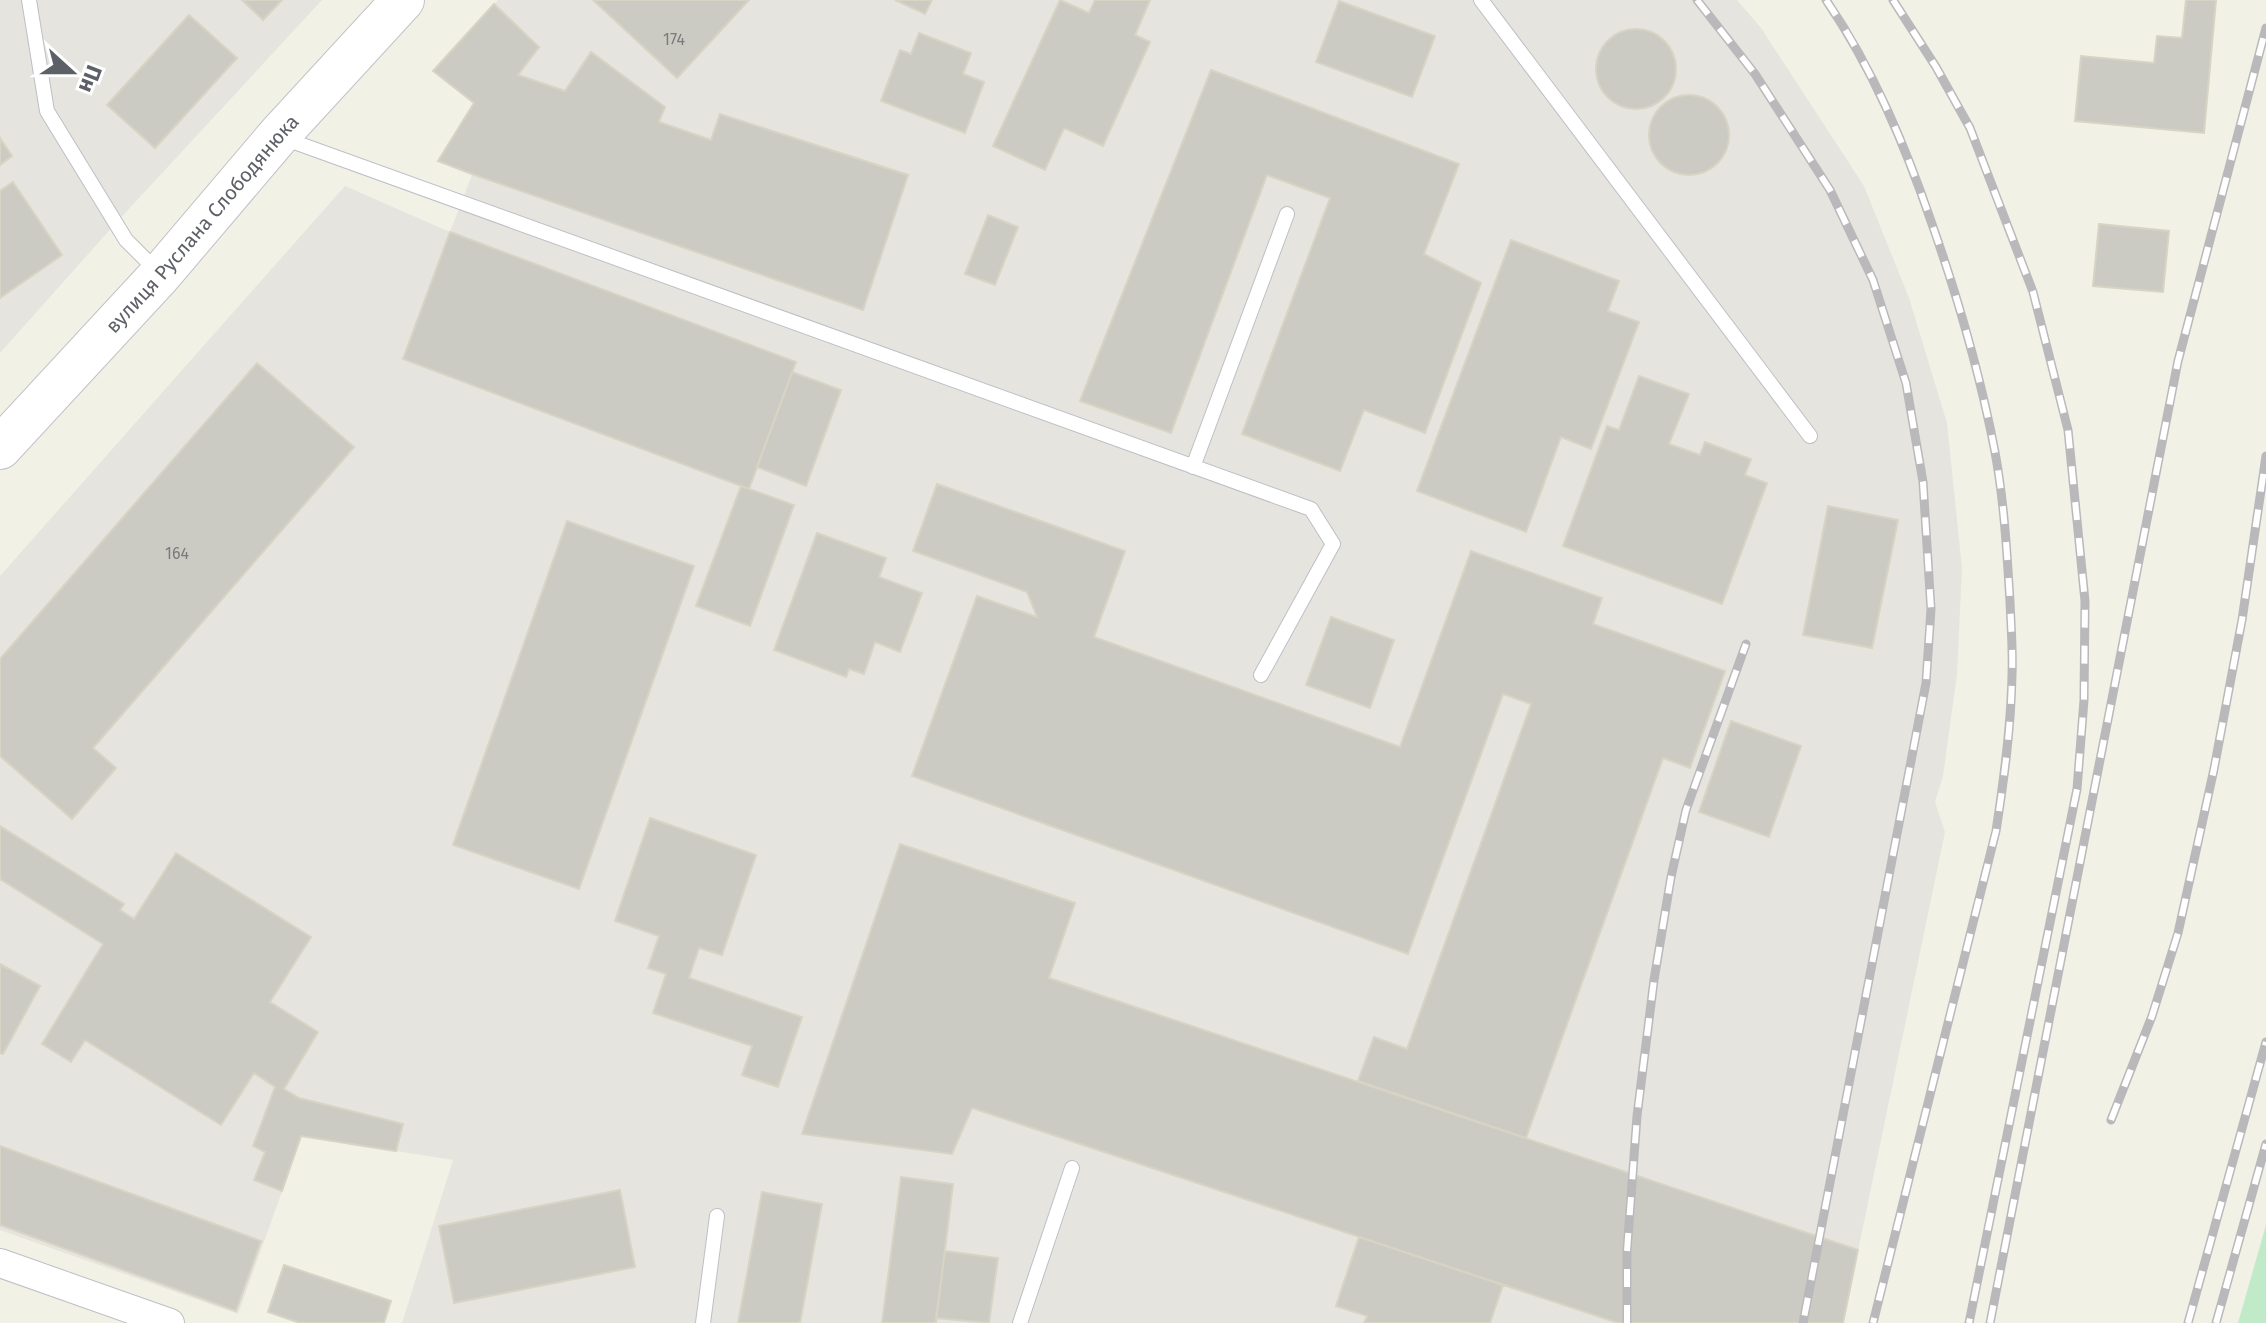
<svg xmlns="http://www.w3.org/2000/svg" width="2266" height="1323" viewBox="0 0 2266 1323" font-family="'Fira Sans',sans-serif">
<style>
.industrial{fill:#e5e4de}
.green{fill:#c1eac9}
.building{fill:#cccbc3;stroke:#d7d4c4;stroke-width:2}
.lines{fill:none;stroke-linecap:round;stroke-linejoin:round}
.lane-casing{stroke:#bebfc6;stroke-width:16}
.street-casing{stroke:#bebfc6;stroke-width:30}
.secondary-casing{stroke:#c1c2ca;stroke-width:44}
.lane{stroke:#fff;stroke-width:14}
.street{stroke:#fff;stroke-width:28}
.secondary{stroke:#fff;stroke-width:42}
.rail-casing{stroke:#b9b9bb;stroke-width:9}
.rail{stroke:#fff;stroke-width:6;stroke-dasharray:18;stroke-linecap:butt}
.labels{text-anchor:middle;stroke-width:8;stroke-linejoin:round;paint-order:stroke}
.number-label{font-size:16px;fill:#7a7b7f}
.street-label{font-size:20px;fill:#5e6068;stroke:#fff}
</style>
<rect width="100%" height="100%" fill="#f1f1e6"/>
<!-- industrial -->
<path class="industrial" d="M0 0H322L115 224 0 353Z
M498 0H1737L1761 28 1864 186 1909 298 1947 423 1962 568 1957 674 1943 776 1935 802 1945 832 1843 1323H402L453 1160 302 1136 238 1314 0 1230V576L345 186 450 232 472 175 438 161 474 103 433 71Z"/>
<!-- green -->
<path class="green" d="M2266 1225V1323H2238Z"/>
<!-- building -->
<path class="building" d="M242 0H282L263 20Z
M593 0H749L677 78Z
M895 0H932L925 14Z
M1060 0 1089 13 1095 0H1150L1135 35 1150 42 1103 146 1064 128 1045 170 993 146Z
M2186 0H2216L2204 133 2075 121 2081 56 2154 63 2157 36 2182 38Z
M1339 1 1435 36 1412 97 1316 62Z
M494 4 539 47 518 75 565 91 591 52 665 107 659 122 711 140 720 114 908 175 863 310 472 174 438 161 474 103 433 71Z
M189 15 237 58 155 148 107 105Z
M1596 69a40 40 0 1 1 80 0a40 40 0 1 1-80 0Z
M919 33 971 53 963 74 984 82 965 133 881 101 900 50 911 54Z
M1211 70 1459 164 1424 254 1481 283 1425 433 1364 410 1340 471 1242 434 1330 198 1267 175 1171 433 1080 401Z
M1649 135a40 40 0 1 1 80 0a40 40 0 1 1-80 0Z
M0 138 12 156 0 165Z
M13 182 62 255 0 298V191Z
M988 215 1018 227 995 285 965 274Z
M2099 224 2169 231 2163 292 2093 286Z
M450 232 796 362 749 489 403 359Z
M1511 240 1619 281 1608 311 1639 322 1591 449 1561 437 1526 532 1417 491Z
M257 363 354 447 93 748 116 768 72 819 0 756V659Z
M792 372 841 390 806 486 757 467Z
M1639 376 1689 394 1669 444 1700 455 1705 442 1751 459 1745 475 1767 483 1722 604 1563 546 1607 426 1619 430Z
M937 484 1125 551 1094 637 1400 747 1471 551 1602 598 1593 624 1725 671 1690 768 1663 758 1526 1138 1358 1081 1374 1037 1407 1049 1531 704 1503 694 1408 954 912 776 977 596 1037 617 1027 592 913 551Z
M741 486 794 505 750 626 696 606Z
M1828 506 1898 520 1872 648 1803 635Z
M567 521 694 566 579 889 453 845Z
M817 533 886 558 879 577 922 593 900 652 875 642 864 674 849 669 846 677 774 650Z
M1331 617 1394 640 1370 708 1306 685Z
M1731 721 1801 746 1769 837 1699 812Z
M650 818 756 855 722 955 699 948 689 978 802 1017 778 1087 742 1075 752 1046 653 1013 666 974 648 968 659 936 615 921Z
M0 826 124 904 120 910 134 919 176 853 311 937 270 1002 318 1032 284 1089 299 1098 403 1124 396 1151 301 1136 282 1191 254 1180 265 1152 253 1146 275 1087 254 1073 221 1125 85 1040 71 1062 42 1044 103 944 0 879Z
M900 844 1075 903 1049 978 1858 1250 1843 1323H1618L972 1108 952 1154 802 1134Z
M0 964 40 986 3 1054 0 1053Z
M0 1146 261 1241 236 1311 0 1225Z
M901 1177 953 1184 936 1323H882Z
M620 1190 635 1267 454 1303 439 1226Z
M762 1192 822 1204 800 1323H738Z
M1359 1237 1503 1285 1490 1323H1364L1367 1316 1336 1306Z
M945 1251 998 1258 989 1323 936 1318Z
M284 1265 391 1301 384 1323H300L268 1312Z"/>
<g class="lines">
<defs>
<path id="lane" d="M29 0 47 111 126 240 157 271
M1481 0 1810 436
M283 138 1311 509 1333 544 1261 675
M1193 467 1287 214
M703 1323 717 1216
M1020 1323 1072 1168"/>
<path id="street" d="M0 1263 170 1323"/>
<g id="secondary">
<path id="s1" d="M0 448 160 275 278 136 403 0"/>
</g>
</defs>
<!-- lane casing -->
<use href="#lane" class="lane-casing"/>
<!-- street casing -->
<use href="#street" class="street-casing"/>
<!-- secondary casing -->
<use href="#secondary" class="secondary-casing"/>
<!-- lane -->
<use href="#lane" class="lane"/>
<!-- street -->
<use href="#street" class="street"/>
<!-- secondary -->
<use href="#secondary" class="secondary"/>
<defs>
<path id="rail" d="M1697 0 1755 74 1830 190 1873 280 1906 383 1923 482 1931 609 1926 683 1803 1323
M1826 0C1873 69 1905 145 1932 224 1958 298 1980 374 1995 452 2004 501 2007 552 2010 602 2011 626 2013 651 2012 675 2011 728 2004 779 1996 831L1873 1323
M1893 0 1936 67 1970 128 2033 292 2068 430 2085 601 2084 700 2077 789 1969 1323
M2111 1120 2152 1016 2178 933 2214 769 2242 620 2266 456
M1627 1323V1251L1637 1116 1654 980 1671 877 1686 810 1746 644
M1990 1323 2178 361 2266 28
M2188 1323 2266 1042
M2216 1323 2266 1144"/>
</defs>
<!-- rail casing -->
<use href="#rail" class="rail-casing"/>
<!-- rail -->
<use href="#rail" class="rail"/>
</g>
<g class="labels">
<!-- number labels -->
<g class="number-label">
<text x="674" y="45">174</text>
<text x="177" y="559">164</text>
</g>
<!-- street labels -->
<g class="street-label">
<text dy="7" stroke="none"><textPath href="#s1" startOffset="302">вулиця Руслана Слободянюка</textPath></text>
</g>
</g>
<!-- north arrow -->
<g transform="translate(72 72) rotate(111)" stroke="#ffffff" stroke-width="6" paint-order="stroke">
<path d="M0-6L14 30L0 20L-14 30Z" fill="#5e6068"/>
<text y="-12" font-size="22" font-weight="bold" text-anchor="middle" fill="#5e6068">Пн</text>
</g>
</svg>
